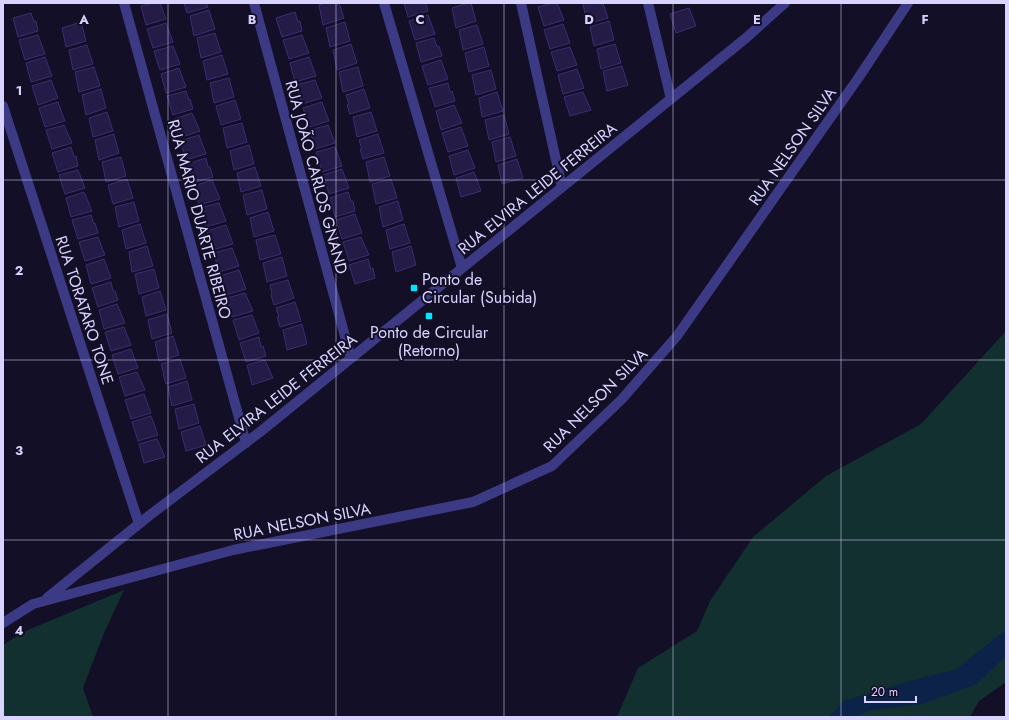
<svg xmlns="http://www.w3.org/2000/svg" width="1009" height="720" viewBox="0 0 1009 720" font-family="Jost,sans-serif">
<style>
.green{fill:#12302f}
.water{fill:#0c2248}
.building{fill:#241b47;stroke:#3b2d73}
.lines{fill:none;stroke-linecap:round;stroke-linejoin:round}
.street{stroke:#3d3a85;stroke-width:10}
.grid{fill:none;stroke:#d9d4ff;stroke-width:1;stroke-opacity:0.55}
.poi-dot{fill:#00e5ff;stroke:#130f26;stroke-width:1.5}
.labels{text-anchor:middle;stroke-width:4;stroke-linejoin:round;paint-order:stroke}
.street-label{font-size:16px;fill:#d9d4ff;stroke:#130f26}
.poi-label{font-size:16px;fill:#d9d4ff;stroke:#130f26;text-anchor:start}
.grid-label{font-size:13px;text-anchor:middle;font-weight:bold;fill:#d9d4ff;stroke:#130f26;stroke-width:4;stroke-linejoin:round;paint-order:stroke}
</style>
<rect width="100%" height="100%" fill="#130f26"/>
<!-- green -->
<path class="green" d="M1006 331V682L979 701 970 717H617L638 668 697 631 710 601 753 537 826 476 921 424Z
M124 590 104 633 83 688 93 717H3V645L23 632Z"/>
<!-- water -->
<path class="water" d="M1006 630V656L977 684 922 704 871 710 854 717H829L843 701 924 677 955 670Z"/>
<!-- building -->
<path class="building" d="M152 3H160L166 19 146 25 141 6Z
M184 3H206L208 7 187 13Z
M326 3H339L344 18 323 25 319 5Z
M404 3H426L428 11 408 17Z
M468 3H471L476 21 456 28 452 8Z
M553 3H557L564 20 544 26 538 7Z
M587 3H603L608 18 587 24 583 4Z
M689 8 696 26 676 33 670 14Z
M209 10 215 29 194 36 190 16Z
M295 12 298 22 300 21 302 31 282 37 276 18Z
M31 13 34 22 36 21 38 31 18 37 13 18Z
M428 15 435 34 415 40 409 21Z
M609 21 614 40 594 46 590 27Z
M81 22 86 41 66 47 62 28Z
M345 22 350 41 330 47 326 28Z
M166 23 173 42 153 48 147 29Z
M563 24 570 43 550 49 544 30Z
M477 25 483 44 463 50 459 30Z
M215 33 221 52 201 58 197 38Z
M38 35 45 54 25 60 19 40Z
M302 35 309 53 289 59 283 40Z
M434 38 437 47 439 46 442 56 421 62 416 43Z
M351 44 357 63 337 70 333 50Z
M615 44 621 63 601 69 597 49Z
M87 45 93 64 73 70 69 50Z
M173 46 180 64 160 70 154 51Z
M484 47 489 66 469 72 465 53Z
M570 47 577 65 557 71 551 52Z
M222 55 228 74 207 80 203 61Z
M45 57 52 76 31 82 26 63Z
M309 57 316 76 295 82 290 63Z
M441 60 448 79 428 85 422 66Z
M622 66 628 85 607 91 603 71Z
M94 67 100 86 79 92 75 72Z
M358 67 363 86 343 92 339 72Z
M179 68 186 87 166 93 161 74Z
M577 69 584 88 563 94 558 75Z
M491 70 496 89 476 95 472 75Z
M229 78 234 97 214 103 210 83Z
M51 80 58 98 38 105 32 86Z
M315 80 322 98 302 104 296 85Z
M448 83 450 92 452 91 455 101 435 107 429 88Z
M101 89 106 108 86 115 82 95Z
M364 89 370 108 350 114 347 105 349 104 346 95Z
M186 91 189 100 190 99 193 109 173 115 167 96Z
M497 92 503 111 482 117 479 98Z
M583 92 591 110 570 116 564 97Z
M235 100 241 119 221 125 216 106Z
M58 102 65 121 45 127 39 108Z
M322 102 329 121 309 127 303 108Z
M454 105 462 123 441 130 436 111Z
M107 112 113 131 93 137 89 118Z
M371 112 377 131 357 137 353 117Z
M192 113 200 131 179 138 174 119Z
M504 115 509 134 489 140 485 120Z
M242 123 247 142 227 148 223 128Z
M64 125 72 143 52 149 46 130Z
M328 125 335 143 315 149 310 130Z
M461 127 468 146 448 152 442 133Z
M114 134 119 153 99 160 95 140Z
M378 134 384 153 363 159 360 149H362L359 140Z
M199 135 206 154 186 160 180 141Z
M510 137 516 156 496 162 492 142Z
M249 145 254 164 234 170 230 151Z
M71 147 74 157 76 156 78 166 58 172 52 153Z
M335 147 342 166 322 172 316 152Z
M468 150 475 168 454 175 449 156Z
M121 157 126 176 106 182 102 162Z
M384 157 390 176 370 182 366 162Z
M206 158 208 167H210L213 177 193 183 187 164Z
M517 159 523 178 502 184 498 165Z
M255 167 261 186 241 192 237 173Z
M342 169 349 188 329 194 323 175Z
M78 170 85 188 65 194 59 175Z
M474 172 481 191 461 197 456 178Z
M127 179 133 198 113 204 108 185Z
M391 179 397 198 376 204 372 184Z
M212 180 220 199 199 205 194 186Z
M262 190 267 209 247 215 243 195Z
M84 192 92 211 71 217 66 198Z
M348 192 351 201H353L355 211 335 217 330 198Z
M398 201 403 220 383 227 379 207Z
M134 202 139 221 119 227 115 207Z
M219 203 226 221 206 227 200 208Z
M268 212 274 231 254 237 250 218Z
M355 214 362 233 342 239 336 220Z
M91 215 94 224 95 223 98 233 78 239 72 220Z
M140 224 146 243 126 249 122 230Z
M404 224 410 243 390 249 386 230Z
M226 225 233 244 212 250 207 231Z
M275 235 281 254 260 260 256 240Z
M98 237 105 255 85 261 79 242Z
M361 237 369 255 349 261 343 242Z
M147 246 153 266 132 272 129 252Z
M411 246 416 265 396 272 392 252Z
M232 248 239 266 219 272 214 253Z
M282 257 287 276 267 282 263 263Z
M104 259 111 278 91 284 86 265Z
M368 259 371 269 373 268 375 278 355 284 349 265Z
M154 269 159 288 139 294 135 274Z
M239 270 246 289 226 295 220 276Z
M288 280 294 298 274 305 271 295 272 294 270 285Z
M111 282 113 291H115L118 300 98 307 92 288Z
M160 291 166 310 146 316 142 297Z
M245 293 253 311 232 317 227 298Z
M295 302 301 321 280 327 277 317H279L276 308Z
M117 304 125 323 104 329 99 310Z
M167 314 172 333 152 339 148 320Z
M252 315 259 333 239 340 233 320Z
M302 324 307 344 287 350 283 330Z
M124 327 131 345 111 351 105 332Z
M173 336 179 355 159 361 155 342Z
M259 337 261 347 263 346 266 356 246 362 240 343Z
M131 349 138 368 118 374 112 355Z
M180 359 186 378 166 384 163 374H164L161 364Z
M265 360 273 378 252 385 247 365Z
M137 372 145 390 125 396 119 377Z
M187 381 192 400 172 406 168 387Z
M144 394 151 413 131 419 125 400Z
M194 404 199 423 179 429 175 409Z
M151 416 158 435 138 441 132 422Z
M200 426 206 445 186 451 181 432Z
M157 439 165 457 144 463 139 444Z"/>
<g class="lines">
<!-- street -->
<path class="street" d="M124 3 246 443
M254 3 351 358
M384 3 462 268
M521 3 562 187
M648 3 671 99
M3 106 139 524
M47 598 150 515 260 432 746 38 785 3
M3 623 33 604 233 550 473 502 552 466 622 399 677 336 859 77 908 3"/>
</g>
<!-- grid -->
<path class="grid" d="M168 3V717M336 3V717M504 3V717M673 3V717M841 3V717M3 180H1006M3 360H1006M3 540H1006"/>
<!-- markers -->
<g class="poi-dot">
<rect x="410" y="284" width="8" height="8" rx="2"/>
<rect x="425" y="312" width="8" height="8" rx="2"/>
</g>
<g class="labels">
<!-- street labels -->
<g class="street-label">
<text transform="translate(792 146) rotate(-55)" y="6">RUA NELSON SILVA</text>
<text transform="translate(317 177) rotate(75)" y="6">RUA JOÃO CARLOS GNAND</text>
<text transform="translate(537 188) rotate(-39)" y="6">RUA ELVIRA LEIDE FERREIRA</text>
<text transform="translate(200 219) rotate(75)" y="6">RUA MARIO DUARTE RIBEIRO</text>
<text transform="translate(85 310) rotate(72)" y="6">RUA TORATARO TONE</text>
<text transform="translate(276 398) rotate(-38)" y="6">RUA ELVIRA LEIDE FERREIRA</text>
<text transform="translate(595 400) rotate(-45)" y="6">RUA NELSON SILVA</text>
<text transform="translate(302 521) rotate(-11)" y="6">RUA NELSON SILVA</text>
</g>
<!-- poi labels -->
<g class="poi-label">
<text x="422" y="285">Ponto de<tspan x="422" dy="18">Circular (Subida)</tspan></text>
<text x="429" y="338" text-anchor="middle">Ponto de Circular<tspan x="429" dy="18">(Retorno)</tspan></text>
</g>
</g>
<g class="grid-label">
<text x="84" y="24">A</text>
<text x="252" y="24">B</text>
<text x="420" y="24">C</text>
<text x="589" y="24">D</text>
<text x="757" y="24">E</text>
<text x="925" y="24">F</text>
<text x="19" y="95">1</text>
<text x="19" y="275">2</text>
<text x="19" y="455">3</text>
<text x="19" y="635">4</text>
</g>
<!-- border -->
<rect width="1009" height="720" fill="none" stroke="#d9d4ff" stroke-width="8"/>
<!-- scale -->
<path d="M865 696v6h51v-6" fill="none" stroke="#d9d4ff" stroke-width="2"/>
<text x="871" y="696" font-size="12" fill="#d9d4ff" stroke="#130f26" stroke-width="3" paint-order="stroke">20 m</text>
</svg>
